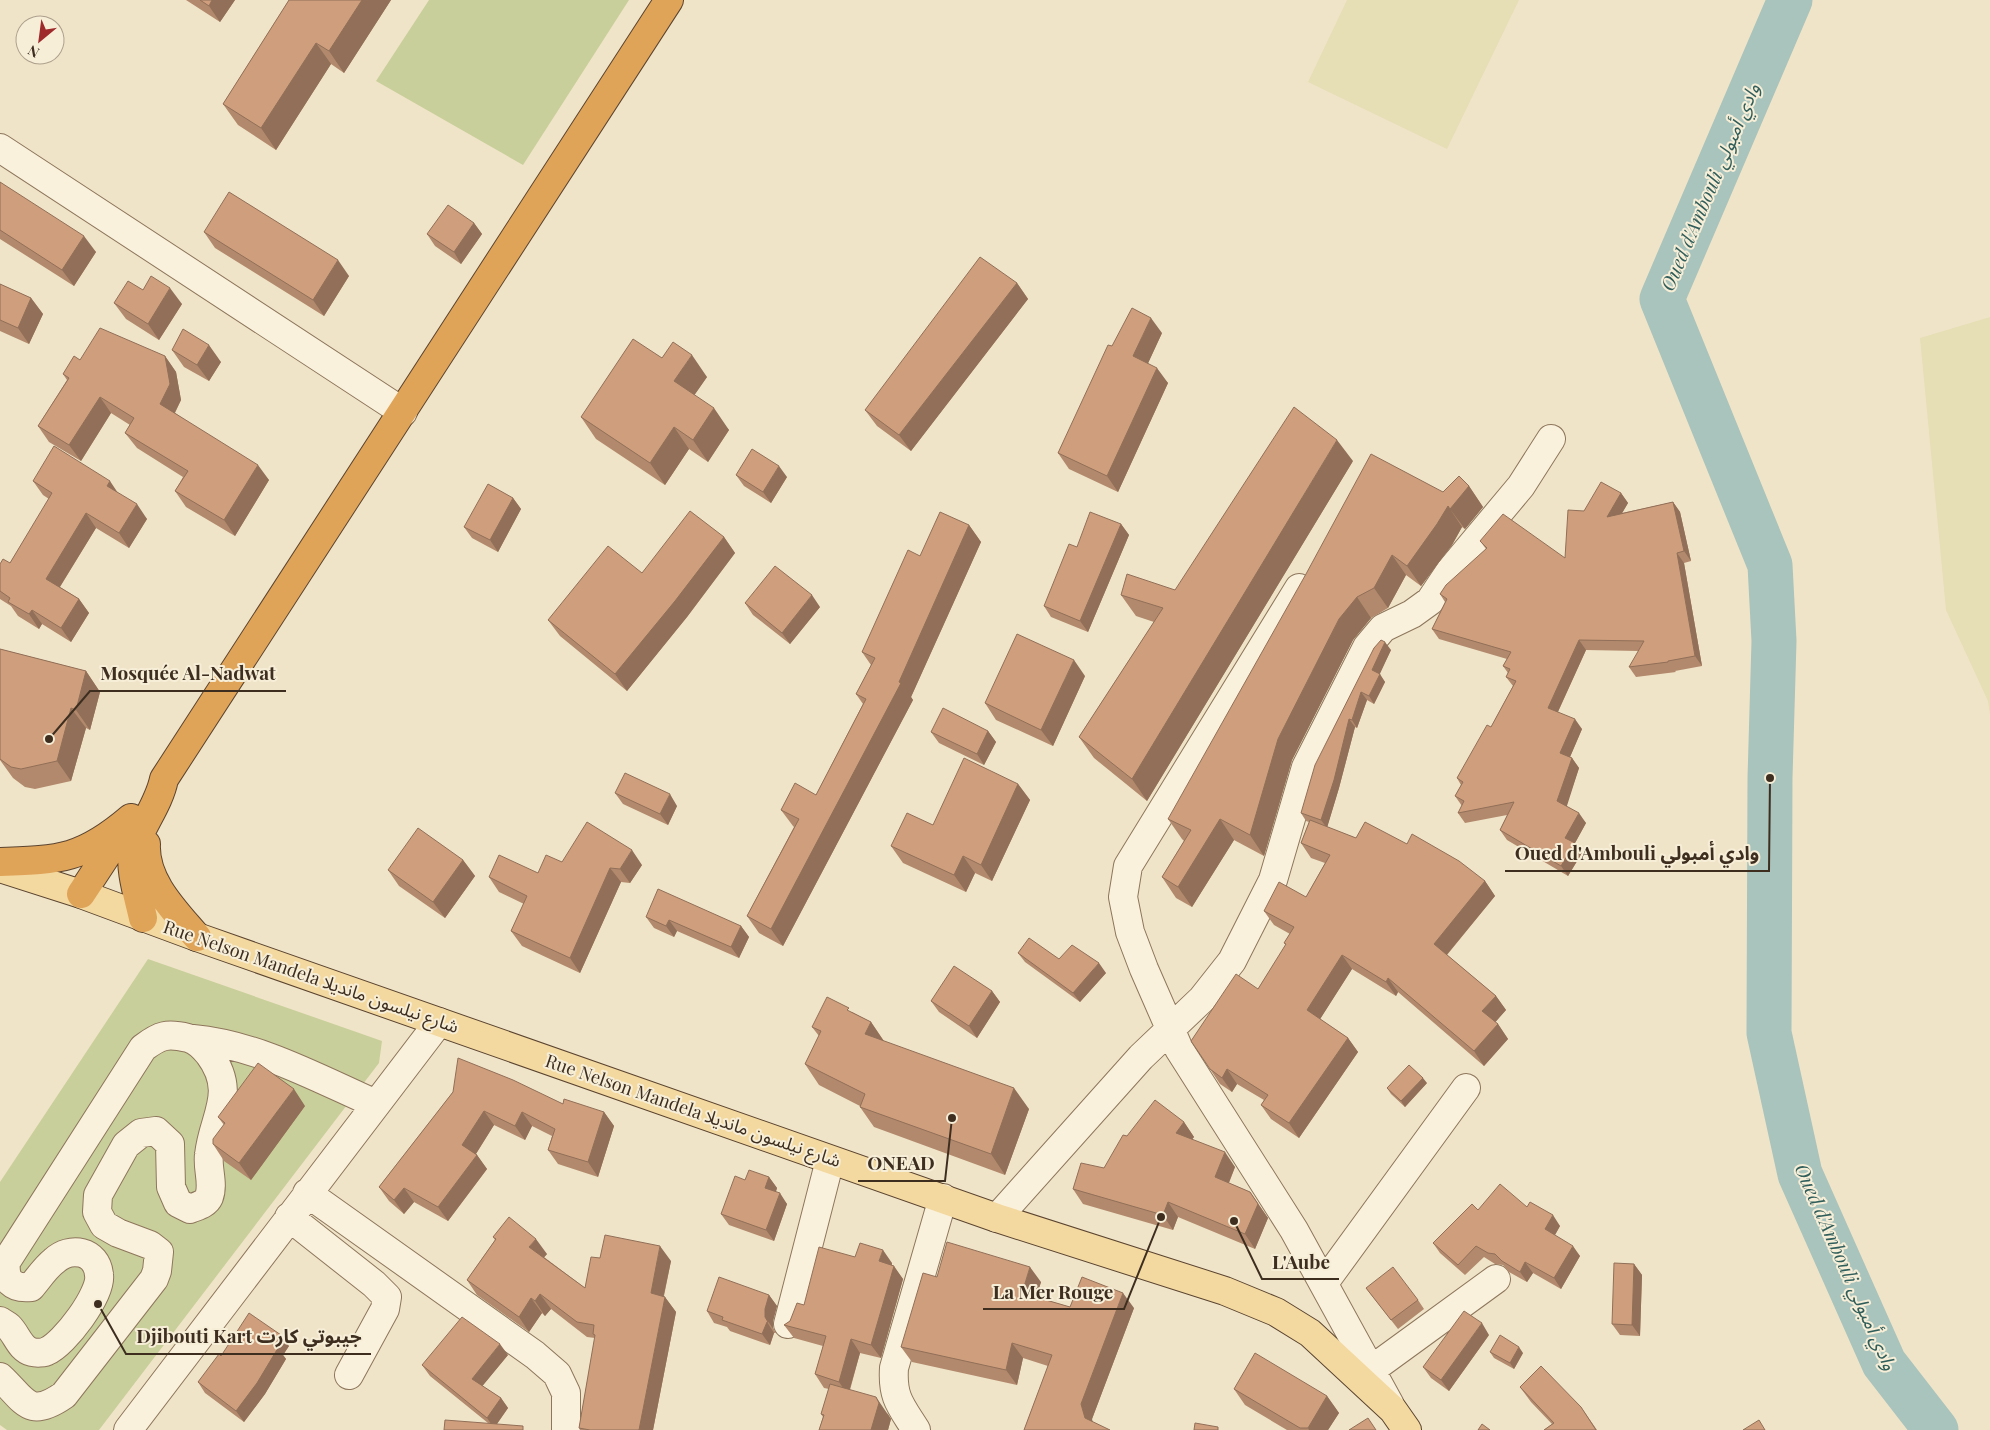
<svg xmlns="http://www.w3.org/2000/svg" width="1990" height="1430" viewBox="0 0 1990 1430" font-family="'Playfair Display','Noto Sans Arabic',serif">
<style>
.farmland{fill:#e6deb5}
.green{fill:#c9cf9b}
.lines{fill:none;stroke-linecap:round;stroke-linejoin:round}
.river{stroke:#a9c4bc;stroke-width:45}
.minor-casing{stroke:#8d765c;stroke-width:30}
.major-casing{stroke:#5b4430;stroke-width:30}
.highway-casing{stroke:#5b4430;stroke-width:30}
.minor{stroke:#faf1dc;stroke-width:28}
.major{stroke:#f3d9a0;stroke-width:28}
.highway{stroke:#e0a458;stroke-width:28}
.wall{fill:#b2896c}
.shaded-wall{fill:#916f58}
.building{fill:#cf9f7d;stroke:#916f58}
.labels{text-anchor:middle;stroke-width:4;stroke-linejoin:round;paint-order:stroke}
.street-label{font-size:18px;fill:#3d2e20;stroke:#f7eed8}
.water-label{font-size:19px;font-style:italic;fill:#2f5d5a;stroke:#f7eed8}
.leader{fill:none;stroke:#3d2e20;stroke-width:2}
.callout-dot{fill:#3d2e20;stroke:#f7eed8;stroke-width:2}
.callout-label{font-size:19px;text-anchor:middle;font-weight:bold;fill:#3d2e20;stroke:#f7eed8;stroke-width:4;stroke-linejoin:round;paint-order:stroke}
</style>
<rect width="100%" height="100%" fill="#f0e4c8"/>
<!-- farmland -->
<path class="farmland" d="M1347 0H1519L1447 149 1308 82Z
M1990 317V715L1988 701 1946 610 1920 338Z"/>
<!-- green -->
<path class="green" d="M429 0H629L523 165 376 81Z
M148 959 382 1041 379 1063 99 1430H7L0 1425V1182Z"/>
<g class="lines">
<!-- river -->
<path class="river" d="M1790 0 1662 299 1770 565 1774 641 1770 778 1769 1033 1800 1174 1884 1363 1936 1430"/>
<defs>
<path id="minor" d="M0 148 403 412
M1299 588 1128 866 1123 897 1130 932 1144 969 1179 1049 1294 1230 1390 1405
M193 1039C258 1045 317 1078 376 1104
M307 1193 535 1355 557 1374 566 1393V1430
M289 1217 374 1284 387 1297 385 1309 349 1375
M997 1218 1141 1057 1202 999 1232 961 1273 880 1306 767 1367 647 1383 628 1412 614 1430 601 1450 571 1521 486 1551 439
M1324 1283 1466 1088
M0 1321C3 1323 7 1325 9 1327 17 1335 20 1349 32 1352 36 1353 44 1353 47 1351 64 1344 102 1294 99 1275 97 1250 70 1246 54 1261 45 1268 38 1279 31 1287 13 1289 4 1281 6 1262L143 1048C160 1035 167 1033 188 1038 196 1040 204 1048 209 1054 238 1093 213 1116 209 1155 207 1168 214 1184 209 1197 206 1204 197 1206 190 1209L178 1203 171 1187 170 1144 156 1131 141 1133 126 1145 98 1195 97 1212 104 1225 118 1233 150 1245 159 1252 157 1271 154 1279 64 1395C28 1420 25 1400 0 1377
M788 1324 830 1160
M1371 1370 1496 1279
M128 1430 439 1022
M916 1430C901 1406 892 1398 894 1368L943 1198"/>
<path id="major" d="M0 868 81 894 197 937 997 1218 1225 1291 1276 1312 1310 1333 1393 1410 1407 1430"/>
<path id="highway" d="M146 844C144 881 175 911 197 937
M0 862C61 860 83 859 131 818
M81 894 121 833
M143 918C139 899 128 866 134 848 142 824 159 804 164 779L669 0"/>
</defs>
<!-- minor casing -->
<use href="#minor" class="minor-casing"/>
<!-- major casing -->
<use href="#major" class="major-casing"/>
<!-- highway casing -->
<use href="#highway" class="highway-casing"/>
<!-- minor -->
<use href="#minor" class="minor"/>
<!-- major -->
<use href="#major" class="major"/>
<!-- highway -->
<use href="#highway" class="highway"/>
</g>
<!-- wall -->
<path class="wall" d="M186 0H235L220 22Z
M289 0H391L344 73 331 64 276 150 238 125 223 104Z
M0 182 96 252 74 286 0 239Z
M474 223 482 234 461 264 435 246 427 234Z
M204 232 349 276 324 316 215 248Z
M1017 283 1028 299 911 451 877 426 865 410Z
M0 284 31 298 43 314 29 344 0 331Z
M143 290 182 304 159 340 126 319 114 303Z
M1162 333 1148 363 1168 383 1118 492 1069 469 1058 453 1112 346Z
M172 350 221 362 209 381 184 367Z
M165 356 176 372 181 400 175 413 269 480 235 536 186 507 175 491 183 477 137 448 125 433 130 425 111 413 81 461 49 442 38 426 67 380 63 374 80 360Z
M662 358 707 377 694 395 729 430 708 462 689 449 665 485 596 439 581 417Z
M1353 461 1147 801 1094 758 1079 737 1154 622 1136 616 1121 595 1175 590Z
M736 475 787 477 771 503 744 486Z
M33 481 118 493 147 519 129 548 96 528 60 587 79 599 89 613 71 642 42 624 39 629 18 616 11 606 0 599V564L10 563 49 499 43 495Z
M1469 486 1483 507 1465 529 1462 527 1452 545 1421 586 1406 575 1388 608 1371 618 1353 640 1292 760 1264 856 1234 840 1192 907 1176 898 1162 877 1184 841 1182 839 1168 819 1443 492Z
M1621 493 1628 503 1622 513 1673 502 1680 512 1691 561 1684 563 1702 666 1675 671 1676 672 1636 677 1629 667 1639 651 1586 650 1558 712 1582 729 1570 757 1572 758 1579 768 1566 806 1586 823 1575 843 1582 853 1568 876 1507 840 1500 830 1507 815 1465 823 1458 813 1462 806 1455 796 1461 785 1457 778 1491 727 1513 686 1506 677 1508 673 1503 666 1507 659 1439 639 1432 629 1445 602 1440 594 1486 549 1480 541 1565 558 1584 511Z
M513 498 521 509 498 552 472 538 464 527Z
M1121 524 1129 535 1088 632 1051 617 1044 606 1077 547Z
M969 525 981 542 911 697 913 700 783 946 759 933 747 916 794 827 793 826 781 810 816 795 863 704 856 694 871 665 862 652 920 556Z
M724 537 735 553 687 617 627 691 560 636 548 620 642 573Z
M745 603 820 607 790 644 753 615Z
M1374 648 1391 650 1379 674 1385 682 1374 704 1367 700 1357 728 1355 727 1339 788 1327 827 1356 838 1407 844 1485 881 1495 896 1447 955 1496 996 1506 1010 1495 1022 1498 1024 1508 1039 1484 1066 1398 992 1396 996 1352 969 1320 1019 1348 1038 1358 1052 1299 1138 1271 1119 1261 1105 1264 1100 1237 1084 1232 1092 1220 1084 1210 1069 1258 989 1286 945 1284 943 1290 934 1274 925 1264 911 1306 897 1325 863 1311 858 1301 843 1309 822 1306 821 1301 813Z
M0 649 86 671 100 692 90 730 86 728 71 781 35 789 25 787 13 778 0 760Z
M1085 676 1053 746 996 720 985 703Z
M988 731 996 742 984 765 939 743 931 732Z
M1018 784 1030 800 992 881 975 873 966 892 903 863 891 846 933 825Z
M615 793 677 806 668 825 623 804Z
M463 860 475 876 445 918 399 886 388 870Z
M562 862 642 865 630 883 621 882 580 973 522 946 511 931 524 904 499 892 489 877 538 873Z
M646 917 741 926 749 937 739 958 677 931 674 937 654 928Z
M1018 953 1059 959 1106 973 1080 1002 1025 962Z
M992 991 1000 1002 977 1038 939 1012 931 1001Z
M852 1012 871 1022 884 1041 1029 1109 1005 1175 874 1127 860 1107V1106L819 1085 805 1064 819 1036 812 1027Z
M1427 1083 1405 1107 1391 1094 1387 1088Z
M453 1092 563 1104 604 1112 614 1126 598 1177 558 1164 548 1150 552 1136 532 1126 525 1140 494 1125 476 1154 477 1155 487 1169 448 1221 414 1202 404 1214 389 1201 379 1187Z
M305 1106 251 1180 224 1161 213 1144 224 1125 218 1117Z
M1184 1122 1194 1137 1192 1139 1235 1167 1229 1183 1250 1192 1268 1218 1255 1249 1178 1217 1173 1230 1083 1204 1073 1189 1104 1168 1127 1136Z
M769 1177 777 1188 776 1192 787 1204 774 1241 729 1225 721 1214 745 1180Z
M1527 1207 1560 1226 1555 1235 1580 1256 1561 1289 1533 1273 1527 1282 1509 1272 1503 1265 1495 1264 1484 1257 1465 1275 1440 1253 1433 1243 1478 1210Z
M493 1237 547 1254 544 1257 585 1288 600 1258 671 1261 664 1296 676 1312 653 1430H580L579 1428 595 1338 587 1337 551 1309 545 1316 542 1313 529 1332 477 1295 467 1280 495 1240Z
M855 1257 892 1263V1265L903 1279 881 1358 860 1353 850 1390 888 1414 891 1419 888 1430H819L823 1417 821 1414 829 1389 824 1388 815 1374 823 1346 794 1338 784 1325 790 1321 804 1305Z
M1634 1264 1642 1275 1640 1336 1620 1335 1612 1324Z
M937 1277 1041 1282 1036 1297 1070 1307 1134 1308 1092 1419 1024 1430 1048 1366 1023 1358 1017 1385 912 1362 901 1347Z
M1366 1288 1418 1300 1424 1309 1398 1329Z
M769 1295 777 1306 773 1321V1328L776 1333H774L770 1345 730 1331 727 1327 714 1323 707 1311Z
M1489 1335 1449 1391 1431 1378 1423 1367Z
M289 1346 283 1355 286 1359 265 1394 244 1422 205 1393 198 1382 221 1356Z
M1490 1352 1523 1353 1514 1369 1494 1358Z
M508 1355 482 1386 501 1398 508 1408 497 1424 488 1423 430 1376 422 1365Z
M1520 1387 1581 1407 1597 1430H1544L1552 1424 1531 1402Z
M1234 1389 1327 1396 1339 1413 1328 1430H1287L1245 1405Z"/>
<!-- shaded-wall -->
<path class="shaded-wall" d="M212 0H235L220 22 209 6Z
M362 0H391L344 73 329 51Z
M316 43 331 64 276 150 261 128Z
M474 223 482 234 461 264 454 252Z
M84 236 96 252 74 286 62 270Z
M338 260 349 276 324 316 313 300Z
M1017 283 1028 299 911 451 899 435Z
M170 288 182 304 159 340 148 324Z
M31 298 43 314 29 344 18 328Z
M1151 318 1162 333 1144 372 1133 356Z
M209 345 221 362 209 381 197 365Z
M692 355 707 377 689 403 674 381Z
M165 356 176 372 181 400 171 420 160 404Z
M1157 368 1168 383 1118 492 1107 476Z
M100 397 111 413 81 461 69 445Z
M714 408 729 430 708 462 693 440Z
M674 427 689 449 665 485 650 463Z
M1337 440 1353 461 1147 801 1132 779Z
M258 465 269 480 235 536 224 520Z
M779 466 787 477 771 503 763 492Z
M110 481 120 496 107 486Z
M1469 486 1483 507 1465 529 1450 509Z
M1621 493 1628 503 1614 527 1607 517Z
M513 498 521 509 498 552 490 540Z
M1673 502 1680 512 1691 561 1684 551Z
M137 504 147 519 129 548 119 533Z
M1448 506 1462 527 1452 545 1421 586 1407 566Z
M86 513 96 528 56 593 46 579Z
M1121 524 1129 535 1088 632 1080 621Z
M969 525 981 542 911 697 913 700 783 946 771 929 899 682Z
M724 537 735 553 687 617 627 691 615 674Z
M1677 553 1684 563 1702 666 1695 656Z
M1392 555 1406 575 1388 608 1374 588Z
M812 595 820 607 790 644 782 633Z
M1357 597 1371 618 1353 640 1292 760 1264 856 1250 835 1278 739 1339 619Z
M79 599 89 613 71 642 61 628Z
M32 610 42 624 39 629 29 614Z
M1579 640 1586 650 1555 718 1548 708Z
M1385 642 1391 650 1378 678 1372 670Z
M1074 660 1085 676 1053 746 1041 730Z
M86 671 100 692 90 730 76 710Z
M1380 674 1385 682 1374 704 1369 696Z
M1361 692 1367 700 1357 728 1352 720Z
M71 708 86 728 71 781 57 761Z
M1349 719 1355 727 1339 788 1327 828 1321 820Z
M1575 719 1582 729 1567 764 1560 753Z
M988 731 996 742 984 765 977 754Z
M1572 758 1579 768 1565 812 1557 801Z
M1018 784 1030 800 992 881 981 865Z
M670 794 677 806 668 825 660 814Z
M1579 813 1586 823 1575 843 1582 853 1568 876 1561 866 1565 838Z
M1220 819 1234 840 1192 907 1178 887Z
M632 850 642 865 630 883 620 869Z
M963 856 975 873 966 892 954 875Z
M463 860 475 876 445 918 433 902Z
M610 868 621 882 580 973 570 958Z
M1485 881 1495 896 1444 958 1434 944Z
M669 920 677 931 674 937 666 926Z
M741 926 749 937 739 958 731 947Z
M1342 955 1352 969 1317 1024 1307 1010Z
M1099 963 1106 973 1080 1002 1073 993Z
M1388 978 1398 992 1396 996 1386 982Z
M992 991 1000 1002 977 1038 969 1026Z
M1496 996 1506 1010 1492 1026 1482 1011Z
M871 1022 885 1043 865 1034Z
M1498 1024 1508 1039 1484 1066 1474 1051Z
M1348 1038 1358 1052 1299 1138 1289 1123Z
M1227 1069 1237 1084 1232 1092 1222 1078Z
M1423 1078 1427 1083 1405 1107 1401 1101Z
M1014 1088 1029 1109 1005 1175 991 1154Z
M294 1089 305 1106 251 1180 239 1163Z
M484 1111 494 1125 472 1160 462 1145Z
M522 1112 532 1126 525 1140 515 1126Z
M604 1112 614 1126 598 1177 588 1162Z
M1184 1122 1194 1137 1186 1147 1176 1133Z
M1225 1152 1235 1167 1225 1192 1215 1177Z
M477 1155 487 1169 448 1221 438 1207Z
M769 1177 777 1188 773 1199 765 1188Z
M404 1188 414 1202 404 1214 394 1200Z
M1250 1192 1268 1218 1255 1249 1245 1234Z
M780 1193 787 1204 774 1241 766 1230Z
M1168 1202 1178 1217 1173 1230 1163 1215Z
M1553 1215 1560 1226 1552 1240 1545 1229Z
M536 1239 547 1254 540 1262 529 1247Z
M660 1246 671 1261 661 1308 651 1293Z
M1573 1246 1580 1256 1561 1289 1554 1278Z
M883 1250 892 1263 889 1275 879 1261Z
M1525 1262 1533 1273 1527 1282 1520 1272Z
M1634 1264 1642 1275 1640 1336 1632 1325Z
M894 1266 903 1279 881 1358 871 1345Z
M1030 1267 1041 1282 1033 1308 1022 1293Z
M1123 1293 1134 1308 1092 1419 1095 1430 1085 1418 1081 1404Z
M540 1294 551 1309 545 1316 535 1301Z
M769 1295 777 1306 773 1321V1328L776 1333 765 1317V1309Z
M665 1297 676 1312 653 1430H639Z
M531 1298 542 1313 529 1332 519 1317Z
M767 1322 774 1333 770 1345 762 1334Z
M1482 1323 1489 1335 1449 1391 1441 1380Z
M281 1335 289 1346 283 1355 286 1359 265 1394 244 1422 236 1411Z
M851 1339 860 1353 848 1395 839 1382Z
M1012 1343 1023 1358 1017 1385 1006 1370Z
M500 1344 508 1355 480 1389 472 1379Z
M1519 1347 1523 1353 1514 1369 1510 1363Z
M1327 1396 1339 1413 1328 1430H1309L1308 1428Z
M876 1397 891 1419 888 1430H871Z
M501 1398 508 1408 494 1428 487 1418Z"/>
<!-- building -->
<path class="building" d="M200 0H212L209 6Z
M289 0H362L329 51 316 43 261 128 223 104Z
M0 182 84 236 62 270 0 230Z
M229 192 338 260 313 300 204 232Z
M448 205 474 223 454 252 427 234Z
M980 257 1017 283 899 435 865 410Z
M151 276 170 288 148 324 114 303 128 281 143 290Z
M0 284 31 298 18 328 0 320Z
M1132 308 1151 318 1133 356 1157 368 1107 476 1058 453 1108 345 1112 346Z
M100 328 165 356 170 384 160 404 258 465 224 520 175 491 188 471 125 433 134 418 100 397 69 445 38 426 69 378 63 374 74 356 80 360Z
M183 329 209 345 197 365 172 350Z
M633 339 662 358 673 342 692 355 674 381 714 408 693 440 674 427 650 463 581 417Z
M1294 407 1337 440 1132 779 1079 737 1163 608 1121 595 1127 574 1175 590Z
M54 446 110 481 107 486 137 504 119 533 86 513 46 579 79 599 61 628 32 610 29 614 8 602 10 598 0 591V564L3 559 10 563 52 493 33 481Z
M752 449 779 466 763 492 736 475Z
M1371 454 1443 492 1459 476 1469 486 1450 509 1448 506 1437 524 1407 566 1392 555 1374 588 1357 597 1339 619 1278 739 1250 835 1220 819 1178 887 1162 877 1191 830 1168 819 1306 574Z
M1601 482 1621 493 1607 517 1673 502 1684 551 1677 553 1695 656 1668 661V662L1629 667 1644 641 1579 640 1548 708 1575 719 1560 753 1572 758 1557 801 1579 813 1565 838 1575 843 1561 866 1500 830 1514 802 1458 813 1464 801 1455 796 1463 782 1457 778 1487 725 1491 727 1516 681 1506 677 1510 669 1503 666 1511 652 1432 629 1447 599 1440 594 1446 585 1487 548 1480 541 1503 514 1565 558 1568 510 1584 511Z
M488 484 513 498 490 540 464 527Z
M690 511 724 537 675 601 615 674 548 620 608 546 642 573Z
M940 512 969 525 899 682 901 683 771 929 747 916 799 819 781 810 795 783 816 795 866 699 856 694 875 658 862 652 908 550 920 556Z
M1090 512 1121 524 1080 621 1044 606 1069 544 1077 547Z
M775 566 812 595 782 633 745 603Z
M1017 634 1074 660 1041 730 985 703Z
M1381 640 1385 642 1372 670 1380 674 1369 696 1361 692 1352 720 1349 719 1334 780 1321 820 1301 813 1315 765 1374 648Z
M0 649 86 671 76 710 71 708 57 761 21 769 11 767 0 759Z
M943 708 988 731 977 754 931 732Z
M964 758 1018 784 981 865 963 856 954 875 891 846 907 813 933 825Z
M625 773 670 794 660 814 615 793Z
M1310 820 1356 838 1365 822 1407 844 1412 834 1459 861 1485 881 1434 944 1496 996 1482 1011 1498 1024 1474 1051 1388 978 1386 982 1342 955 1307 1010 1348 1038 1289 1123 1261 1105 1268 1095 1227 1069 1222 1078 1210 1069 1191 1041 1236 974 1258 989 1286 944 1284 943 1294 927 1264 911 1279 882 1306 897 1330 855 1301 843Z
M587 822 632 850 620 869 610 868 570 958 511 931 527 896 489 877 499 855 538 873 546 855 562 862Z
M418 828 463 860 433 902 388 870Z
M658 889 741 926 731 947 669 920 666 926 646 917Z
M1029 938 1059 959 1072 945 1099 963 1073 993 1018 953Z
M954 966 992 991 969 1026 931 1001Z
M827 997 849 1008 847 1010 871 1022 865 1034 1014 1088 991 1154 860 1107 865 1094 805 1064 821 1031 812 1027Z
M458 1058 513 1080 563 1104 564 1099 604 1112 588 1162 548 1150 555 1129 522 1112 515 1126 484 1111 462 1145 477 1155 438 1207 404 1188 394 1200 379 1187 453 1092Z
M258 1063 294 1089 239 1163 213 1144V1139L225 1123 218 1117Z
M1409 1065 1423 1078 1401 1101 1387 1088Z
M1155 1100 1184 1122 1176 1133 1225 1152 1215 1177 1250 1192 1258 1204 1245 1234 1168 1202 1163 1215 1073 1189 1081 1163 1104 1168 1123 1135 1127 1136Z
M749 1170 769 1177 765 1188 780 1193 766 1230 721 1214 735 1176 745 1180Z
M1500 1184 1527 1207 1530 1202 1553 1215 1545 1229 1573 1246 1554 1278 1525 1262 1520 1272 1502 1261 1495 1254 1488 1253 1476 1246 1458 1265 1433 1243 1472 1204 1478 1210Z
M509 1217 536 1239 529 1247 585 1288 591 1257 600 1258 605 1235 660 1246 651 1293 665 1297 639 1430H590L579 1428 595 1335 593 1334 594 1325 577 1322 540 1294 535 1301 531 1298 519 1317 467 1280 496 1239 493 1237Z
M947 1242 1030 1267 1022 1293 1070 1307 1082 1277 1123 1293 1081 1404 1085 1418 1110 1430H1024L1052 1355 1012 1343 1006 1370 901 1347 923 1273 937 1277Z
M860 1243 883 1250 879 1261 894 1266 871 1345 851 1339 839 1382 815 1374 826 1336 784 1325 790 1321 797 1303 804 1305 819 1247 855 1257Z
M1614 1263 1634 1264 1632 1325 1612 1324Z
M1393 1267 1418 1300 1391 1320 1366 1288Z
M719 1277 769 1295 765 1309V1317L768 1322H767L762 1334 722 1320 723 1317 707 1311Z
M1464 1311 1482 1323 1441 1380 1423 1367Z
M249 1313 281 1335 275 1345 278 1348 257 1383 236 1411 198 1382 219 1354 221 1356Z
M462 1317 500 1344 472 1379 501 1398 487 1418 422 1365Z
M1500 1335 1519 1347 1510 1363 1490 1352Z
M1255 1353 1327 1396 1308 1428H1300L1234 1389Z
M1541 1366 1581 1407 1596 1430H1544L1554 1423 1520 1387Z
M830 1384 876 1397 879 1403 871 1430H819L824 1415 821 1414Z
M1368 1418 1376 1430H1349Z
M445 1420 523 1426V1430H444Z
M1759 1420 1765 1430H1743Z
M1195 1423 1218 1427V1430H1194Z
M1482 1424 1490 1430H1478Z"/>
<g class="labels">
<!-- street labels -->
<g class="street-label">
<text transform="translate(311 977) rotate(19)" y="6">Rue Nelson Mandela شارع نيلسون مانديلا</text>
<text transform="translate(693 1111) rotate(19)" y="6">Rue Nelson Mandela شارع نيلسون مانديلا</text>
</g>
<!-- water labels -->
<g class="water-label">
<text transform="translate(1710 187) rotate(-67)" y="7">Oued d'Ambouli وادي أمبولي</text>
<text transform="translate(1846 1267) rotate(66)" y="7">Oued d'Ambouli وادي أمبولي</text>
</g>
</g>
<!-- callouts -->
<path class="leader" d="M49 739L90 691H286M1770 778L1769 871H1505M952 1118L945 1181H858M1234 1221L1262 1279H1339M1161 1217L1124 1309H983M98 1304L126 1354H371"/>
<g class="callout-dot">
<circle cx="49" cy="739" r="5"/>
<circle cx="1770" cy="778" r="5"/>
<circle cx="952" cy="1118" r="5"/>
<circle cx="1234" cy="1221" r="5"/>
<circle cx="1161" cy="1217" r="5"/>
<circle cx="98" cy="1304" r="5"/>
</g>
<g class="callout-label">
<text x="188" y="680">Mosquée Al-Nadwat</text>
<text x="1637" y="860">Oued d'Ambouli وادي أمبولي</text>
<text x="901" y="1170">ONEAD</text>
<text x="1301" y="1269">L'Aube</text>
<text x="1053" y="1299">La Mer Rouge</text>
<text x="249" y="1343">Djibouti Kart جيبوتي كارت</text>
</g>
<!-- north arrow -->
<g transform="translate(40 40) rotate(209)"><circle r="24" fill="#f7eed8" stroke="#ada18e"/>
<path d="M0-4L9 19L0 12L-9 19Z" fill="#9e2a2b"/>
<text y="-8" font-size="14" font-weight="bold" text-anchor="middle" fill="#3d2e20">N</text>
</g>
</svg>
